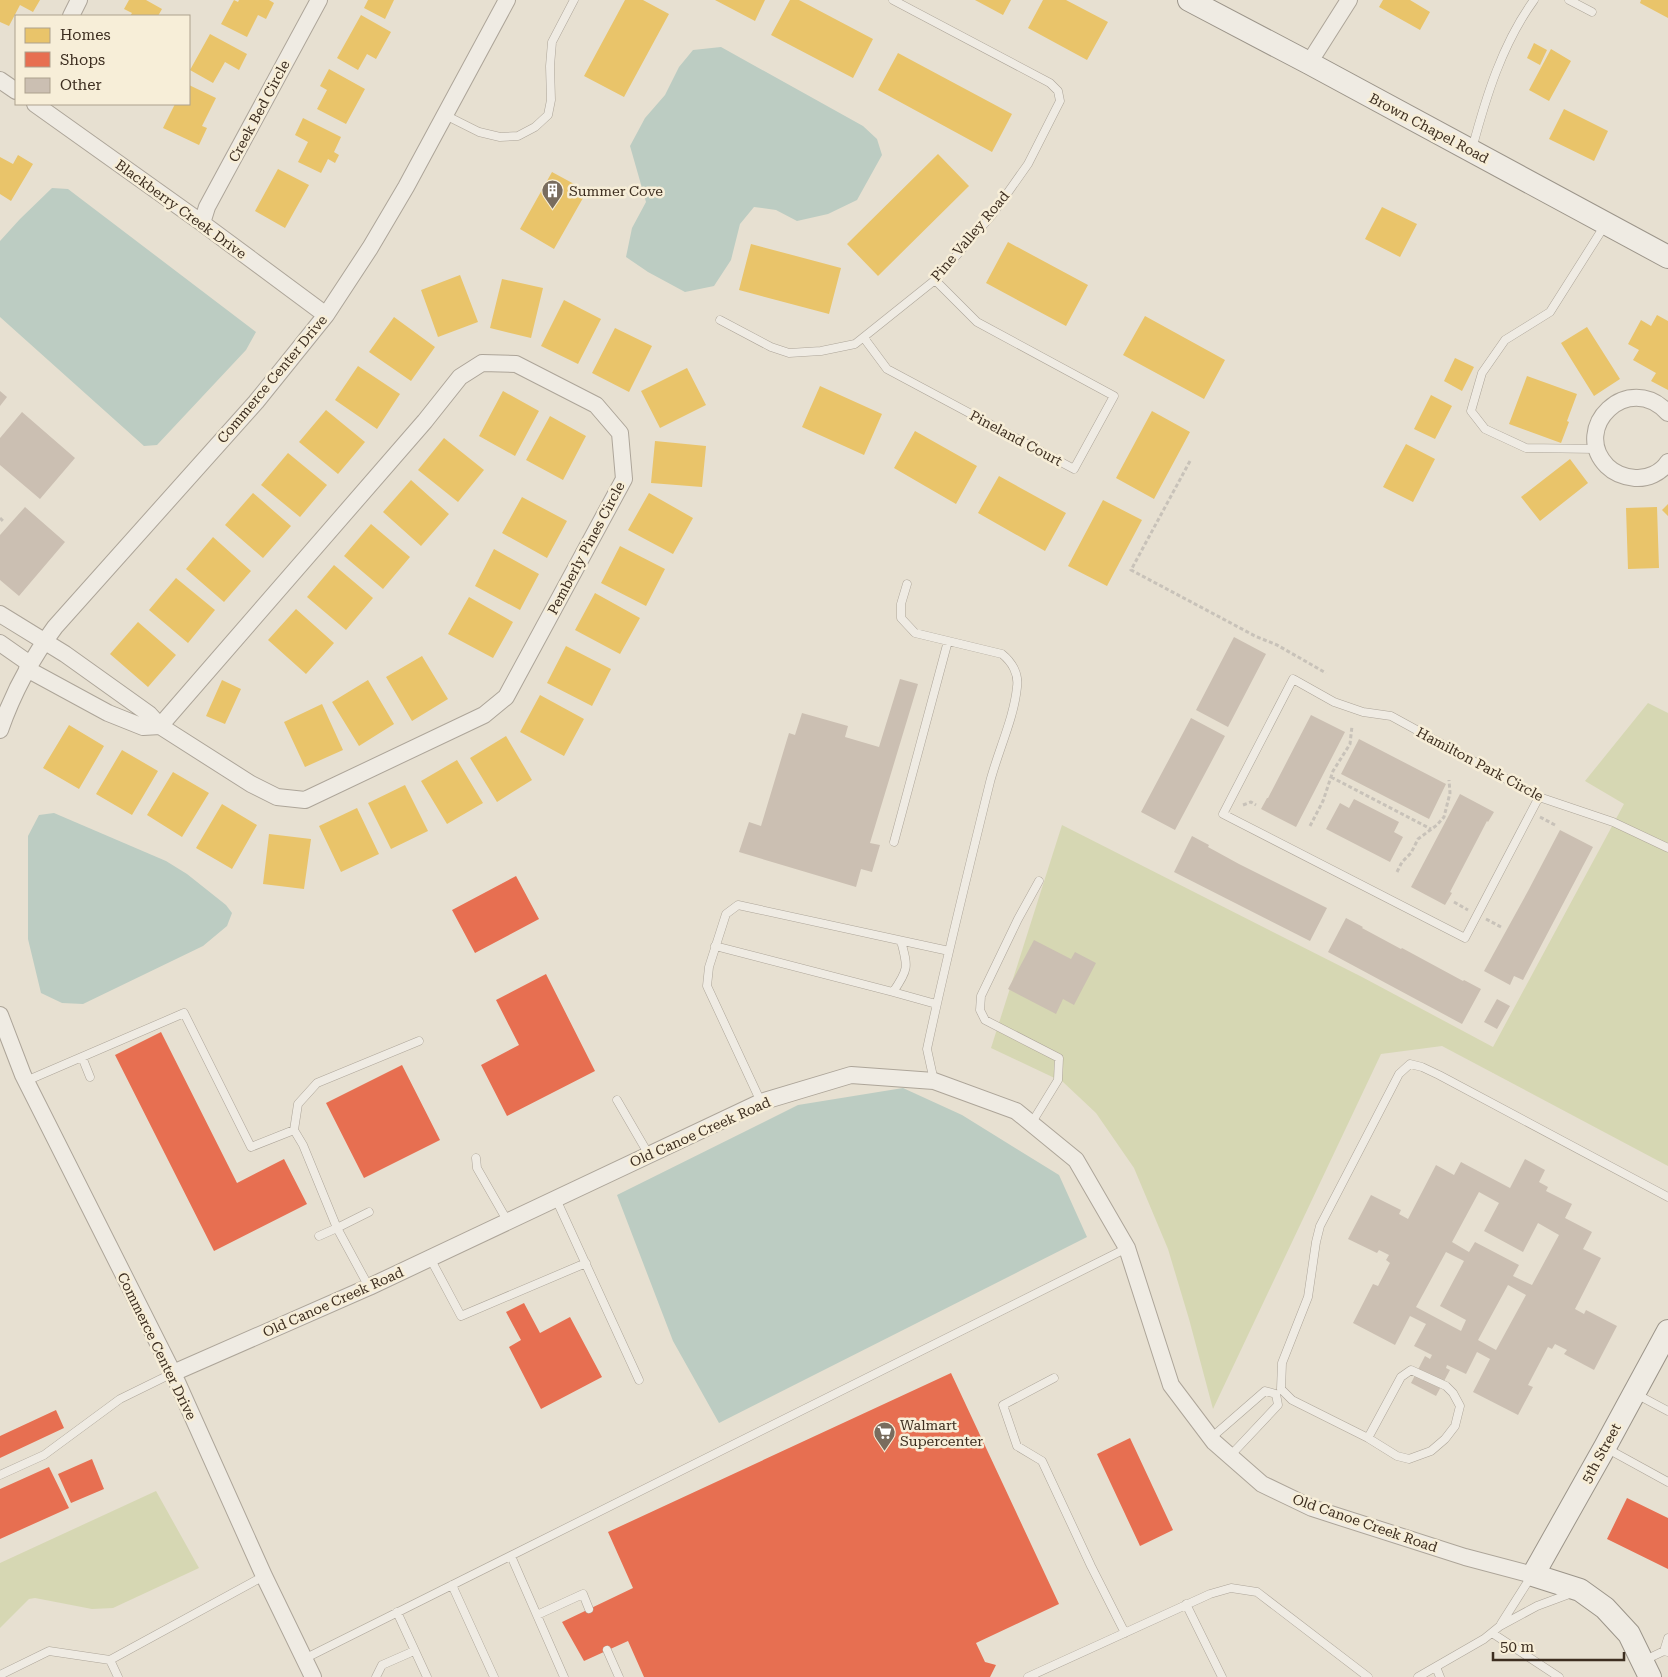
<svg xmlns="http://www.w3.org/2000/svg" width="1668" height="1677" viewBox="0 0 1668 1677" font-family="'Roboto Serif',serif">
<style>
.green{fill:#d6d7b3}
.water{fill:#bcccc2}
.homes{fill:#e9c46a}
.shops{fill:#e76f51}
.building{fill:#cbbfb2;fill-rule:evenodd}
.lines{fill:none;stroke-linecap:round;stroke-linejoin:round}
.lane-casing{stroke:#ada599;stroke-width:9}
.street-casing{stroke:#ada599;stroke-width:18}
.secondary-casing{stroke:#9c958a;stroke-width:24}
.path{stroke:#c8c2b9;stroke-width:3;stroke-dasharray:4 2.5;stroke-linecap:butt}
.lane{stroke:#efebe3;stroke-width:8}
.street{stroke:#efebe3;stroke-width:16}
.secondary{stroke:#efebe3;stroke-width:22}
.labels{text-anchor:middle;stroke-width:5;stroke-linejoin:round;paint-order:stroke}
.street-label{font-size:14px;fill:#3d2e20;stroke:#f7eed8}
.poi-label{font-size:14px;fill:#3d2e20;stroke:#f7eed8;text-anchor:start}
</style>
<rect width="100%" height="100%" fill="#e7e0d1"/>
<!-- green -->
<path class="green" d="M1648 703 1668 713V1166L1442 1046 1381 1054 1213 1409 1189 1319 1168 1249 1134 1168 1096 1113 1063 1082 991 1048 1062 825 1362 977 1493 1047 1624 804 1585 781Z
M156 1491 199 1568 113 1608 92 1609 35 1598 29 1599 0 1628V1563Z"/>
<!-- water -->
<path class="water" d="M721 47 863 126 877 139 882 155 857 200 828 214 797 221 776 210 754 207 740 224 731 260 714 286 685 292 648 272 626 257 632 228 646 202 630 146 645 118 665 95 679 67 693 50Z
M52 188 68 189 256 332 246 350 157 445 144 446 0 317V241L20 219Z
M54 813 166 861 187 874 226 905 232 913 227 926 203 946 83 1004 62 1003 41 993 28 939V836L39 815Z
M903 1088 962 1115 1059 1175 1087 1237 719 1423 673 1341 617 1195 798 1105Z"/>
<!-- homes -->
<path class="homes" d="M0 0H40L33 12 20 5 9 26 0 22Z
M129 0H146L162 9 158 16H130L132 13 124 9Z
M234 0 238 2 239 0H269L274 3 266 19 258 15 247 37 221 24Z
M368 0H394L385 19 364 8Z
M625 0H643L669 14 624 97 584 76Z
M715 0H765L755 21Z
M790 0H799L873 39 853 78 771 35Z
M975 0H1011L1003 15Z
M1043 0H1066L1108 22 1087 60 1028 28Z
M1383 0H1410L1430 12 1420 30 1379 7Z
M1641 0H1668V18L1640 3Z
M361 15 391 32 376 59 367 54 358 70 337 58Z
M210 34 247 54 239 70 225 62 213 83 190 70Z
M1534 43 1547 50 1540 65 1527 58Z
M1551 49 1571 61 1549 101 1529 90Z
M898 53 1012 114 992 152 878 90Z
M329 69 365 89 346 124 317 109 327 90 320 86Z
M189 85 216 98 202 126 207 128 199 145 163 128 175 104H189Z
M1564 109 1608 131 1594 161 1549 139Z
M303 118 341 137 334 152 339 155 335 163 328 159 321 173 298 162 308 142 295 135Z
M938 154 969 186 878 276 847 244Z
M18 155 33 164 11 201 0 194V157L13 164Z
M278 169 309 185 285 228 255 211Z
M552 172 587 191 554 249 520 229Z
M1382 207 1417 224 1400 257 1365 239Z
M1008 242 1088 285 1066 326 986 283Z
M751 244 841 268 829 314 739 290Z
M460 275 478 322 438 337 421 290Z
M502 279 543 288 531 338 490 328Z
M564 300 601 319 578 364 541 346Z
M1657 315 1668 321V390L1651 381 1656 373 1633 360 1639 350 1628 344 1641 320 1651 326Z
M1145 316 1225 360 1204 399 1123 355Z
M394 317 435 347 411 381 369 352Z
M1587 327 1620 379 1594 396 1561 343Z
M615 328 652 346 629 392 592 373Z
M1455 358 1474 367 1462 391 1444 381Z
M358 366 400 394 377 429 335 400Z
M687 368 706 405 660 428 641 391Z
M1527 376 1577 394 1567 421 1569 422 1561 443 1509 424Z
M820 386 882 414 864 455 802 427Z
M503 391 539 411 515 456 479 436Z
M1431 395 1452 406 1435 439 1414 429Z
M326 410 365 442 338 474 299 442Z
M1152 411 1190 432 1154 499 1116 478Z
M550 416 586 436 563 480 526 460Z
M915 431 977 466 956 504 894 468Z
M444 438 484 470 458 502 418 470Z
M655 441 706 446 702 487 651 483Z
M1406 444 1435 459 1413 502 1383 487Z
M288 453 327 485 300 517 261 485Z
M1570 459 1588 483 1540 521 1521 497Z
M999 476 1066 513 1045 551 978 513Z
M411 480 449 514 421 546 383 512Z
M253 493 291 526 263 558 225 525Z
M649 493 693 518 673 554 628 530Z
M522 497 567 521 547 558 502 533Z
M1103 500 1142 520 1107 586 1068 566Z
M1668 504V516L1662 510Z
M1657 507 1659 568 1628 569 1626 508Z
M371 524 410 557 383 589 344 556Z
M213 537 251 571 224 602 186 569Z
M620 546 665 569 646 606 601 583Z
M494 549 539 574 520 610 475 586Z
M334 565 373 598 346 630 307 597Z
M176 578 215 610 188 643 149 610Z
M595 593 640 618 620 654 575 630Z
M469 597 513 622 493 658 448 634Z
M296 609 334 643 306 674 268 640Z
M138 622 176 655 148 687 110 654Z
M566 646 611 669 592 706 547 683Z
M422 656 448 699 412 721 386 677Z
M222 680 241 689 225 724 206 716Z
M368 680 394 724 359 746 332 702Z
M540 695 584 719 564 756 520 732Z
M322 704 343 750 305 767 284 722Z
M69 725 104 746 79 789 43 768Z
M506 736 532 780 497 802 470 758Z
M122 750 158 771 132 815 96 794Z
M457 760 483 803 447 824 421 781Z
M173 772 209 793 182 837 147 815Z
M405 785 428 831 391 849 368 803Z
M222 804 257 825 232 869 196 848Z
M357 808 379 854 341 872 319 826Z
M269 834 311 839 304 889 263 884Z"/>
<!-- shops -->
<path class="shops" d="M516 876 539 919 475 953 452 910Z
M546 974 595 1071 507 1116 481 1065 519 1045 496 1000Z
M161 1032 237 1183 284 1159 307 1204 214 1251 115 1055Z
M402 1065 440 1140 364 1178 326 1103Z
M524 1303 540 1333 570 1317 602 1377 541 1409 509 1347 521 1340 506 1312Z
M951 1373 1059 1604 976 1643 985 1662 996 1665 990 1677H644L628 1641 584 1661 562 1622 633 1588 608 1532Z
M56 1410 64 1428 0 1458V1436Z
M1130 1438 1173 1530 1140 1546 1097 1454Z
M92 1459 104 1489 71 1503 58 1474Z
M49 1467 69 1508 0 1539V1489Z
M1627 1498 1668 1518V1569L1607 1539Z"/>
<!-- building -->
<path class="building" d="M0 391 7 397 0 406Z
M22 412 75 458 40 499 0 465V438Z
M25 507 65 542 19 596 0 580V535Z
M1234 637 1266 654 1228 727 1196 710Z
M900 679 918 684 870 843 880 845 872 872 861 869 856 887 739 852 749 822 761 826 789 733 795 735 802 713 848 726 845 737 879 747Z
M1311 715 1345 732 1296 827 1261 809 1267 798H1268Z
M1191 718 1225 736 1175 830 1141 812Z
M1359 739 1446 784 1429 819 1341 774Z
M1460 794 1494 812 1488 822 1487 821 1450 892 1452 893 1445 905 1411 887Z
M1354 799 1399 822 1394 832 1403 837 1390 862 1326 829 1340 803 1349 808Z
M1560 830 1593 847 1523 980 1514 976 1510 985 1484 971 1528 891Z
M1192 836 1209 845 1208 847 1239 864 1327 908 1310 941 1174 872Z
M1346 918 1363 927 1362 928 1401 949 1402 948 1463 981 1464 980 1481 989 1462 1024 1328 952Z
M1034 940 1071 959 1075 952 1096 963 1074 1005 1063 999 1056 1014 1008 989Z
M1497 999 1510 1006 1497 1029 1484 1022Z
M1525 1159 1545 1170 1539 1182 1548 1187 1546 1191 1572 1204 1565 1218 1592 1232 1583 1249 1601 1258 1575 1309 1584 1314 1586 1310 1617 1326 1594 1370 1564 1354 1567 1350 1555 1344 1552 1349 1548 1347 1528 1385 1533 1387 1518 1415 1473 1392 1490 1359 1477 1352 1466 1374 1447 1365 1446 1368 1450 1370 1436 1396 1411 1383 1425 1356 1430 1359 1432 1355 1414 1346 1426 1324 1410 1316 1395 1345 1353 1323 1373 1284 1378 1286 1390 1263 1386 1260 1389 1255 1379 1250 1377 1253 1348 1239 1371 1195 1401 1210 1399 1214 1408 1219 1436 1165 1454 1175 1461 1162 1510 1188ZM1479 1192 1499 1203 1484 1231 1523 1252 1538 1223 1559 1235 1532 1285 1513 1276 1519 1265 1475 1242 1469 1252 1452 1242ZM1446 1252 1464 1261 1440 1306 1466 1320 1461 1331 1416 1307ZM1508 1285 1526 1295 1496 1350 1478 1340Z"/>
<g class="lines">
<defs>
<path id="lane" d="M1569 0 1592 12
M445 115 479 132 500 137 518 136 535 127 548 115 551 100 550 66 552 42 574 0
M1472 149C1486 97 1502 44 1534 0
M720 320 771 347 789 353 821 351 855 344 935 280 992 215 1028 164 1060 101 1058 91 1050 83 893 0
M864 338 887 369 1074 469 1114 396 977 322 935 280
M1597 449 1526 448 1485 429 1471 411 1482 373 1505 340 1550 312 1605 225
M907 584 901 604V618L915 633 1002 654C1012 662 1019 674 1017 687 1014 718 998 751 990 782 968 871 946 960 927 1049L934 1081
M1539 797 1465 938 1223 814 1293 679 1334 702 1363 712 1391 716 1539 797 1613 822 1668 848
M894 842 948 641
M715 946 893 992C909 969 908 967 901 941
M893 992 936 1004
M82 1057 90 1077
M26 1081 184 1013 251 1147 294 1130 303 1145 337 1228 319 1236
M617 1100 649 1155
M761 1102 707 986 709 967 726 914 738 905 949 951
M1031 1124 1058 1080 1059 1058 985 1020 980 1010 981 996 1018 919 1039 881
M294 1130 298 1104 317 1083 419 1041
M476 1158 477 1168 508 1222
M556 1199 639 1380
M369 1212 337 1228 369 1287
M430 1258 461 1316 586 1263
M1054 1378 1003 1405 1017 1446 1042 1461 1091 1566 1125 1633
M1636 1394 1668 1411
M1211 1438 1265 1391 1276 1394 1278 1405 1230 1456
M1368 1438 1401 1377 1411 1370 1446 1386 1453 1393 1460 1406 1455 1426 1445 1439 1431 1451 1409 1459 1397 1456 1368 1438 1292 1400 1281 1389 1282 1363 1308 1297 1316 1242 1320 1226 1399 1074 1410 1064 1422 1067 1439 1075 1668 1197
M1606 1448 1668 1482
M0 1475 44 1455 120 1399 173 1373
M511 1556 564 1677
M452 1585 494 1677
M1186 1604 1222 1677
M397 1612 427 1677
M537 1615 583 1594 589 1609
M1501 1624 1532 1575
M1492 1633 1559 1677
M607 1650 619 1677
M1664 1651 1668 1638
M304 1659 1127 1248
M110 1660 118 1677
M1645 1660 1664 1651 1668 1652
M1436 1667 1440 1677
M0 1675 49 1651 110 1660 264 1576
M376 1677 382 1665 414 1651
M1028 1677 1210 1594 1231 1588 1257 1592 1368 1677
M1418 1677 1484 1639 1500 1626 1537 1606 1572 1593"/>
<path id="street" d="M71 16 79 0
M1309 63 1349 0
M0 80 16 91
M35 104 202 223 326 315
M202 223 207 207 319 0
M1668 413C1628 370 1570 428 1607 466 1615 474 1624 477 1635 478 1647 479 1661 473 1668 462
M0 614 65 654 149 714 160 726 251 784 277 797 305 800 484 715 506 697 624 479 620 433 596 405 516 364 482 363 460 377 425 421 160 726 143 727 108 713 27 669
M0 643 30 664
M0 730C13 693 31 659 55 627L256 402 326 315 370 248 406 187 507 0
M0 1015 23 1075 173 1373 264 1576 313 1677
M173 1373 369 1287 761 1102 851 1075 934 1081 1016 1111 1076 1160 1127 1248 1171 1385 1214 1442 1262 1484 1312 1508 1465 1557 1533 1575"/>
<path id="secondary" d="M1189 0 1309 63 1668 257
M1650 1677 1629 1634 1605 1608 1580 1590 1533 1575 1605 1447 1668 1331"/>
</defs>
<!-- lane casing -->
<use href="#lane" class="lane-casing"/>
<!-- street casing -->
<use href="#street" class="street-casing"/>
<!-- secondary casing -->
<use href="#secondary" class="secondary-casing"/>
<!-- path -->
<path class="path" d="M1190 461 1131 570 1227 621 1255 636 1277 645 1326 673
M0 518 3 521
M1331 777 1431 829
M1243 805 1251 802 1256 805
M1540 817 1555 825
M1310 826 1323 801 1333 771 1350 744 1352 726
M1397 872 1402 862 1411 853 1418 839 1437 825 1444 817 1450 793 1449 780
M1454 902 1468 910
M1486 919 1501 927"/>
<!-- lane -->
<use href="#lane" class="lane"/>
<!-- street -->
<use href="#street" class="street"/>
<!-- secondary -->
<use href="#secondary" class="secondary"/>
</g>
<!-- icons -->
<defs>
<symbol id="building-pin" viewBox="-11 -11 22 30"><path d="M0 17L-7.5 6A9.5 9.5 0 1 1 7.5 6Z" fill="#786c5e" stroke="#f7eed8"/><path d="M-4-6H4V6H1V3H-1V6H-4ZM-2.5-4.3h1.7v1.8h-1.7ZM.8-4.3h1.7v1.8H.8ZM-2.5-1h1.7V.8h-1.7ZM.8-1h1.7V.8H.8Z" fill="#fff"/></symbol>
<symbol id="supermarket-pin" viewBox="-11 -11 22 30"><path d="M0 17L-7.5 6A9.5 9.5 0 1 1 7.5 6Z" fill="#786c5e" stroke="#f7eed8"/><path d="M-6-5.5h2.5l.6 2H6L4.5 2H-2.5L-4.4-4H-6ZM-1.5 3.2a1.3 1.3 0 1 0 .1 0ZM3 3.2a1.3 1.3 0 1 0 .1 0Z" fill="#fff"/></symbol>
</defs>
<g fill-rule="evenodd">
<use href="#building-pin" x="540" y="178" width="25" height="34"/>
<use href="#supermarket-pin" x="872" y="1420" width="25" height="34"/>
</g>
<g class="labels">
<!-- street labels -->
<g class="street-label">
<text transform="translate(259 111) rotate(-62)" y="5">Creek Bed Circle</text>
<text transform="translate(1429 128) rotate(28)" y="5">Brown Chapel Road</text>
<text transform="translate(181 209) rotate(36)" y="5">Blackberry Creek Drive</text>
<text transform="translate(970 236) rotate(-50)" y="5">Pine Valley Road</text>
<text transform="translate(272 379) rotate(-50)" y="5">Commerce Center Drive</text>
<text transform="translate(1016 438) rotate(28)" y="5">Pineland Court</text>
<text transform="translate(586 548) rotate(-62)" y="5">Pemberly Pines Circle</text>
<text transform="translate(1480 764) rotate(28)" y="5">Hamilton Park Circle</text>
<text transform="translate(700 1132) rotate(-24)" y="5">Old Canoe Creek Road</text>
<text transform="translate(333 1302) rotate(-24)" y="5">Old Canoe Creek Road</text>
<text transform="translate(157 1346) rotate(64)" y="5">Commerce Center Drive</text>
<text transform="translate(1601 1453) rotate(-61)" y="5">5th Street</text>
<text transform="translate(1365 1523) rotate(19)" y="5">Old Canoe Creek Road</text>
</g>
<!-- poi labels -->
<g class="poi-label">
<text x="569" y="196">Summer Cove</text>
<text x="900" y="1430">Walmart<tspan x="900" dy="16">Supercenter</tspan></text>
</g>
</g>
<!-- legend -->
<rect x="15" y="15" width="175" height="90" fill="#f7eed8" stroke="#ada18e"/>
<rect x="25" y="28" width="25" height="15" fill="#e9c46a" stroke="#ada18e"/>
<text x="60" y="40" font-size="15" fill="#3d2e20">Homes</text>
<rect x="25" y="52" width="25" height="15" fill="#e76f51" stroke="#ada18e"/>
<text x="60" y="65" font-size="15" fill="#3d2e20">Shops</text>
<rect x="25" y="78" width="25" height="15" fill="#cbbfb2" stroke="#ada18e"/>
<text x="60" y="90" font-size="15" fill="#3d2e20">Other</text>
<!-- scale -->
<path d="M1493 1652v8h131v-8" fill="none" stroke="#3d2e20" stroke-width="2.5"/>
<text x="1500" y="1652" font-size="15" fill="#3d2e20" stroke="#f7eed8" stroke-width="4" paint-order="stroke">50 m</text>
</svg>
